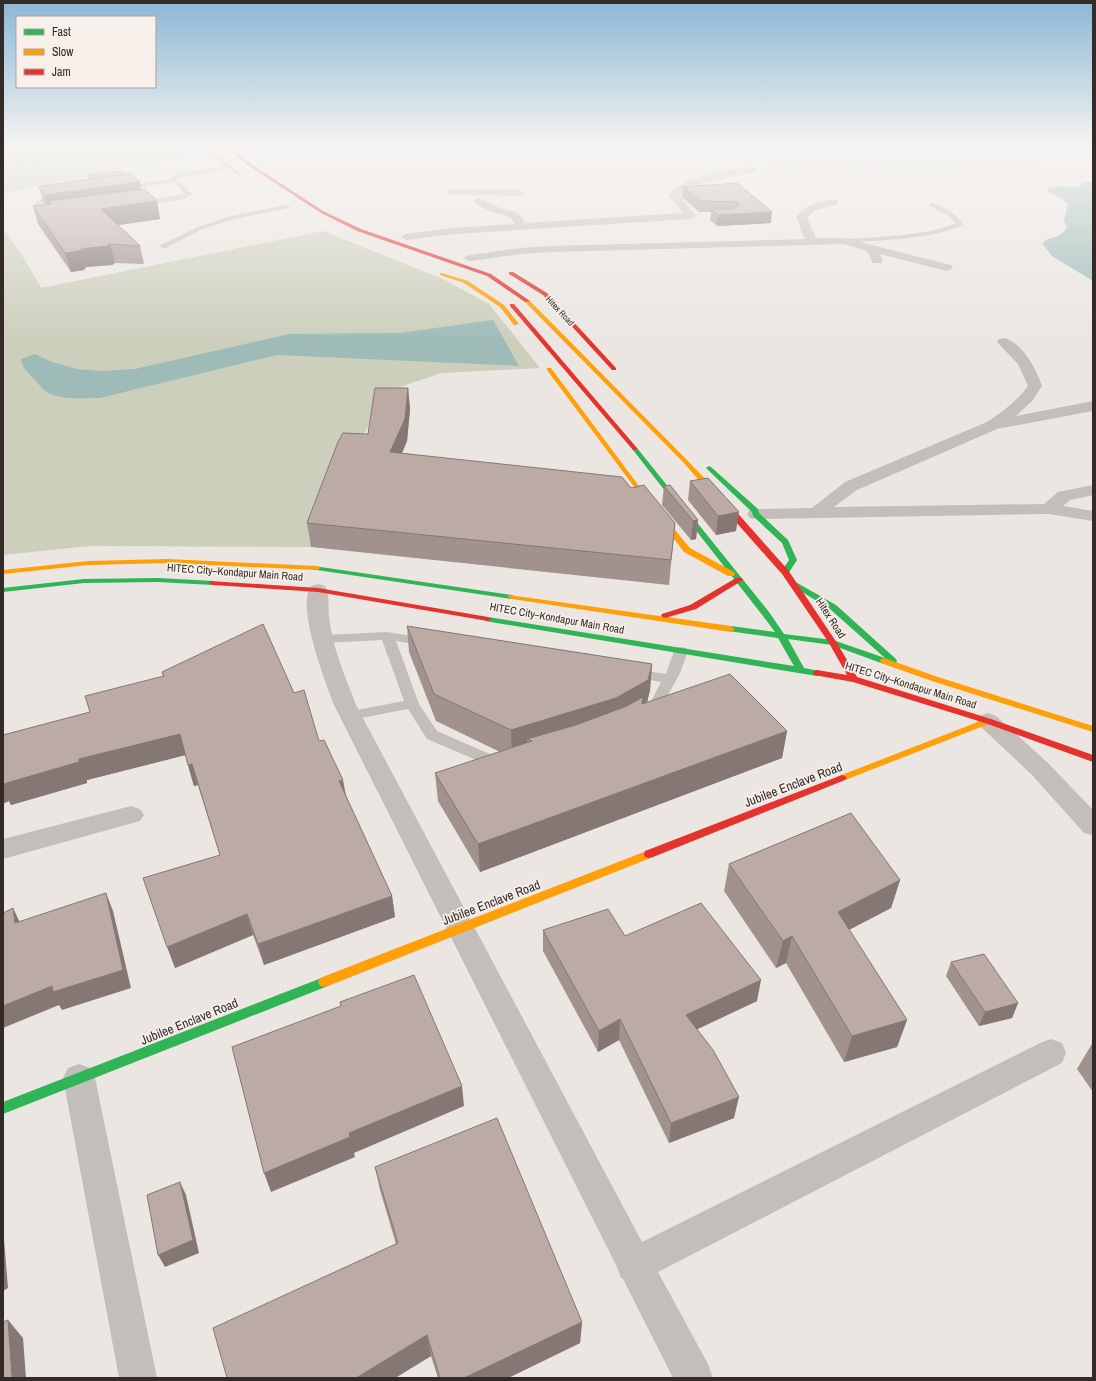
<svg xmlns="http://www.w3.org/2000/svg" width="1096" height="1381" viewBox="0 0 1096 1381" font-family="'Archivo Narrow',sans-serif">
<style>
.green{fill:#cdcfbd}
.water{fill:#9fbbb8}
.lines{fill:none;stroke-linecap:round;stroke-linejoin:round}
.path{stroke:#bcb6b3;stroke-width:1;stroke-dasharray:1 1;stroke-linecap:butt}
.lane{fill:#c3beba;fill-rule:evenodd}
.street{fill:#c3beba;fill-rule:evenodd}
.fast{fill:#30b455;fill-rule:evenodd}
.slow{fill:#ff9f0a;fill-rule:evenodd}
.jam{fill:#e5322d;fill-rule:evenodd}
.wall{fill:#a2928e}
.shaded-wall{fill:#847774}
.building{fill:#bcaaa5;stroke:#847774}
.labels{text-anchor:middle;stroke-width:3.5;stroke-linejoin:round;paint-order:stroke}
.far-street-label{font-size:9px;fill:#342b29;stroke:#f7efe9}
.street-label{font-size:11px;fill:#342b29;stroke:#f7efe9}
.near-street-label{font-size:13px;fill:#342b29;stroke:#f7efe9}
</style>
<rect width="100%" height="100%" fill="#ebe6e1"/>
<!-- green -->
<path class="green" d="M3 148H195L201 152 3 194Z
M3 228 25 260 41 288 323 231 445 280 489 304 540 368 442 373 394 389 340 468 311 547 89 546 3 555Z"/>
<!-- water -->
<path class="water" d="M1093 181V281L1052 256 1042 243C1051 235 1060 240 1067 227L1064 221 1068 204 1064 200 1047 191 1048 188 1060 186 1080 187 1082 183Z
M493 320 519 366 277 355 100 398C82 398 60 401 45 391 40 387 37 381 32 377 27 372 21 366 21 359L35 354 52 362 77 369 99 371 135 369 289 334 399 333Z"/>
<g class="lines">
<!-- path -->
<path class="path" d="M770 168 796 163 825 161 1036 168 1084 177
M3 170 113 148"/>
<!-- lane -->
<path class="lane" d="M230 165 232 166V168L177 178 192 194 185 199 138 206 135 204 138 202 185 194 174 182 123 190 120 188 123 186 171 179V176L176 174Z
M60 195 62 196V198L47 201 41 204 45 213 54 215V217L40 215 35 203C42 196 51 196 60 195Z
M932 203C944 207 956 213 963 224L962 225C930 240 879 240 844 243L840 241 844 239C875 237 929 236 956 223L949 216 930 206 929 205Z
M287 205 290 207 289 208 234 219 202 229 166 248H163L159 246 198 227 231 216Z
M387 632 425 638 430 639 432 642 430 645 425 646 396 641 419 704 437 731 492 755 506 758 509 762 506 766 501 767 483 763 427 739 408 709 351 720 346 718 344 715 346 712 404 701 382 640 324 643 319 642 317 639 319 636 324 635Z
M681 647 686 648 688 651 680 673 658 713 648 718 643 716 641 713 648 707 661 682 627 676 625 673 627 670 632 669 666 674 674 651 676 648Z"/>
<!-- street -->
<path class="street" d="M602 148H646L642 151H606Z
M752 167 755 168 757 170 755 172 703 183 679 195 696 216 691 219 454 234 406 240 401 237 406 234 454 228 515 224 510 217 489 211 475 203 474 201 475 199 479 198 497 207 518 213 525 223 683 213 668 195C683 175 729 170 752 167Z
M451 189 520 190 525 193 520 196 448 194 446 192 448 190Z
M833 199 837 200 838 202 837 204 814 211 807 218 816 238H844L951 265 953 267 951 269 947 271 880 254 883 261 881 263H873L867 251 844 244 551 252 521 254 470 261 466 260 464 258 466 256 470 255 521 248 551 246 805 239 796 217C805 205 819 202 833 199Z
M1004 338C1022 342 1037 370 1042 386L1032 401 1016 416 1093 401V411L997 429 857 490 834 507 1044 504 1058 492 1093 485V495L1070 500 1063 506 1093 511V521L1049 514 756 519 750 518 747 514 750 510 756 509 812 508 845 482 987 422C1002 412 1017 401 1028 386L1018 364 997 342 999 339Z
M318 584 325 586C330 593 328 607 329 616 332 647 345 676 356 705L642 1242 1040 1043 1051 1039 1062 1043 1066 1053 1062 1063 658 1272 708 1364 713 1378H673L623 1279 621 1278 616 1265 334 705C325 681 296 607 311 586Z
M988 713 996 716 1049 764 1093 810V835L1084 833 1033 776 980 726 977 721 980 716Z
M131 806 140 809 144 815 140 821 3 859V839Z
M79 1064 90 1068 95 1078 157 1378H119L63 1078 68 1068Z"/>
<!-- fast -->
<path class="fast" d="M635 447 637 448 769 612 784 634 833 640 885 658 830 609 789 584 788 582 789 580H792L836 605 896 659 897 661 896 663 893 664 888 661 884 664 881 663 832 645 788 639 804 668 820 671 821 673 820 675 817 676 485 621 484 619 485 617H488L794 666 778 638 728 631 727 629 728 627 731 626 775 632 763 616 633 450 632 449Z
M709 466 711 467 758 509 759 513 788 540 797 560 788 574H785L781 572 789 560 782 543 753 516 752 512 707 469 706 468Z
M314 566 512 595 516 597 512 599 317 570H314L313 568Z
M158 578 213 581 217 583 213 585 158 582 84 583 3 592V588L84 579Z
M324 977 328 978 330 982 328 986 3 1114V1102Z"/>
<!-- slow -->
<path class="slow" d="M202 148H206L240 173 237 174Z
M442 273 468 281 504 305 519 324 514 325 500 307 464 283 440 275V273Z
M525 300H529L686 459 733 508V512H727L682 461 525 302Z
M547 368H551L642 490 690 548 734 572 735 574 734 576H728L684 552 638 492 547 370Z
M167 559 317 566 321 568 317 570 167 563 88 565 3 574V570L88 561Z
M509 595 731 626 735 629 731 632 512 599 508 597Z
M884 658 938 677 1093 726V732L932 681 881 663 880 661 881 659Z
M988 718 993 721 991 723 845 780H839L837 778 839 776Z
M649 850 653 851 654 854 653 857 328 986 324 987 320 986 318 982 320 978Z"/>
<!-- jam -->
<path class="jam" d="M226 148H230L251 164 323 211 361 229 491 274 530 301 525 302 487 276 357 231 321 213 249 166Z
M509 272H513L547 293 616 368V370H612L543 295 509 274Z
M510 304H514L637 448V450H633L510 306Z
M727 508H733L788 570 837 643 857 677 991 719 1093 755V762L985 723 853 682 814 675 813 673 814 671 817 670 847 675 829 643 782 574 727 512Z
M736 578H742L743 580 696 609 665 618 661 616 662 614 690 605Z
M210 581 318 588 488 617 492 619 488 621 318 592 213 585 209 583Z
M842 775 845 776 847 778 845 780 653 857 649 858 645 857 644 854 645 851Z"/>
</g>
<!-- wall -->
<path class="wall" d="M87 175 141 189 160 219 118 225 140 246 144 264 115 263 112 265 86 267 84 270 71 272 38 224 33 206 44 205 39 187 88 179Z
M737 183 771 223 717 226 710 220 711 212H699L682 197 683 187Z
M408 388 410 409 407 441 402 453 631 488 675 523 669 585 311 547 307 523 368 434Z
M690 481 736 531 716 535 688 500Z
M664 486 698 520 696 539 691 540 662 505Z
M407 626 652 664 650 690 647 702 787 731 782 758 480 872 438 801 435 773 500 752 436 721 409 652Z
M162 672 294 693 319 741 346 797 392 896 395 917 264 965 253 935 175 968 220 855 198 785 194 786 185 755 87 780V783L11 805 9 801 90 712 163 676Z
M729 864 900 880 891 908 849 930 907 1020 897 1047 844 1062 786 963 776 968 724 891Z
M543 930 757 1001 697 1029 734 1118 669 1143 619 1040 598 1052 543 951Z
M951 962 1018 1003 1012 1018 979 1026 946 976Z
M1093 1042V1092L1077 1069Z
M375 1167 582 1322 580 1343 508 1378H438L431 1356 395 1378H227L396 1244 380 1190Z"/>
<!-- shaded-wall -->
<path class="shaded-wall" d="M140 182 143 199 49 201 52 212H50L45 195Z
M157 201 160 219 105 227 101 209Z
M772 212 771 223 717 226 718 215Z
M110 244 115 263 112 265 86 267 84 270 71 272 65 253 81 249Z
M408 388 410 409 407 441 393 475 390 452Z
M739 512 736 531 716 535 718 516Z
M698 520 696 539 691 540 693 521Z
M652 664 650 690 646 707 532 741 527 739 528 752 512 757 511 730Z
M787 731 782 758 480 872 478 844Z
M180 734 186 755 87 780V783L11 805 9 801 3 804V784L79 759Z
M192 764 198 785 194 786 188 765Z
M343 780 347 801 339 781Z
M900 880 891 908 831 939 838 912Z
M106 893 113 911 131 988 62 1010 59 1005 3 1028V1006Z
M392 896 395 917 264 965 258 944Z
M13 908 22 927 15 923Z
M247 914 253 935 175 968 167 947Z
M792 936 786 963 776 968 783 941Z
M761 980 757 1001 683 1036 686 1015Z
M1018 1003 1012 1018 979 1026 985 1012Z
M620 1019 619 1040 598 1052 599 1031Z
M907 1020 897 1047 844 1062 852 1036Z
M462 1086 464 1106 354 1153 355 1157 271 1192 264 1173 349 1133Z
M739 1097 734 1118 669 1143 671 1123Z
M180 1182 186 1195 199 1253 165 1267 158 1255Z
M3 1227 8 1288 3 1291Z
M8 1320 23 1338 26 1378H12Z
M582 1322 580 1343 508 1378H464Z
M427 1335 431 1356 395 1378H356Z"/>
<!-- building -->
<path class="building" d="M124 171 127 174 90 179 87 175Z
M131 173 140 182 45 195 39 187 43 186Z
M737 183 772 212 718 215 711 209H733L739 205 737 202 700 201 683 187Z
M145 189 157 201 101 209 140 246 110 244 107 246 81 249 79 251 65 253 33 206 51 204 49 201Z
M375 388H408L405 419 390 452 622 477 631 488 644 485 675 523 671 560 307 523 338 442 343 433 368 434Z
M708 478 739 512 718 516 690 481Z
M670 485 698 520 693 521 664 486Z
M263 624 294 693 304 690 319 741 324 740 343 780 339 781 392 896 258 944 247 914 167 947 143 878 220 855 192 764 188 765 180 734 79 759V762L3 784V735L90 712 85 696 164 676 162 672Z
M407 626 652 664 648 680 616 698 511 730 434 694Z
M730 674 787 731 478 844 435 773 532 741 527 739 576 725 627 706 643 697 642 704Z
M851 813 900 880 838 912 907 1020 852 1036 792 936 783 941 729 864Z
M106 893 123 970 53 992 52 986 3 1006V913L13 908 15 923Z
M701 903 761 980 686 1015 713 1050 739 1097 671 1123 620 1019 599 1031 543 930 608 909 625 936Z
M984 954 1018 1003 985 1012 951 962Z
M414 975 462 1086 349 1133 350 1137 264 1173 232 1047 341 1006 340 1002Z
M497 1118 582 1322 464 1378H440L427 1335 356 1378H227L213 1328 398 1243 375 1167Z
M180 1182 193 1240 158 1255 147 1195Z
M8 1320 12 1378H3V1322Z"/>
<!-- sky -->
<linearGradient id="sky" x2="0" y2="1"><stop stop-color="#8bb7d5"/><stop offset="0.43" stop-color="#f6f4f2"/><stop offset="1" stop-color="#f6f4f2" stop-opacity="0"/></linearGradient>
<rect width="1096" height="341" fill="url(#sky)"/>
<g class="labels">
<!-- far-street labels -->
<g class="far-street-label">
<text transform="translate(560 311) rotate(47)" y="3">Hitex Road</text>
</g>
<!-- street labels -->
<g class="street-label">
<text transform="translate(235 572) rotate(4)" y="4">HITEC City–Kondapur Main Road</text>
<text transform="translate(557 618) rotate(10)" y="4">HITEC City–Kondapur Main Road</text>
<text transform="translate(831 618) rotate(57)" y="4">Hitex Road</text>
<text transform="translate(911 685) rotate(17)" y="4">HITEC City–Kondapur Main Road</text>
</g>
<!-- near-street labels -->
<g class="near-street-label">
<text transform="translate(793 784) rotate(-21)" y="5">Jubilee Enclave Road</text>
<text transform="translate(491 902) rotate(-21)" y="5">Jubilee Enclave Road</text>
<text transform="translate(189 1021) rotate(-22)" y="5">Jubilee Enclave Road</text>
</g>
</g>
<!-- border -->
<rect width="1096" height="1381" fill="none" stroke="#342b29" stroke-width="8"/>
<!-- legend -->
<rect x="16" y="16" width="140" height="72" fill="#f7efe9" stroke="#a9a19c"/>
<rect x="24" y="29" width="20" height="6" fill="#30b455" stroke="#a9a19c"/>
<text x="52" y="36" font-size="12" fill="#342b29">Fast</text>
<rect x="24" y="49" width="20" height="6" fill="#ff9f0a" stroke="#a9a19c"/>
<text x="52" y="56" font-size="12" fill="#342b29">Slow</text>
<rect x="24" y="69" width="20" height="6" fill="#e5322d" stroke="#a9a19c"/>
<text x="52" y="76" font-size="12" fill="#342b29">Jam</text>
</svg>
